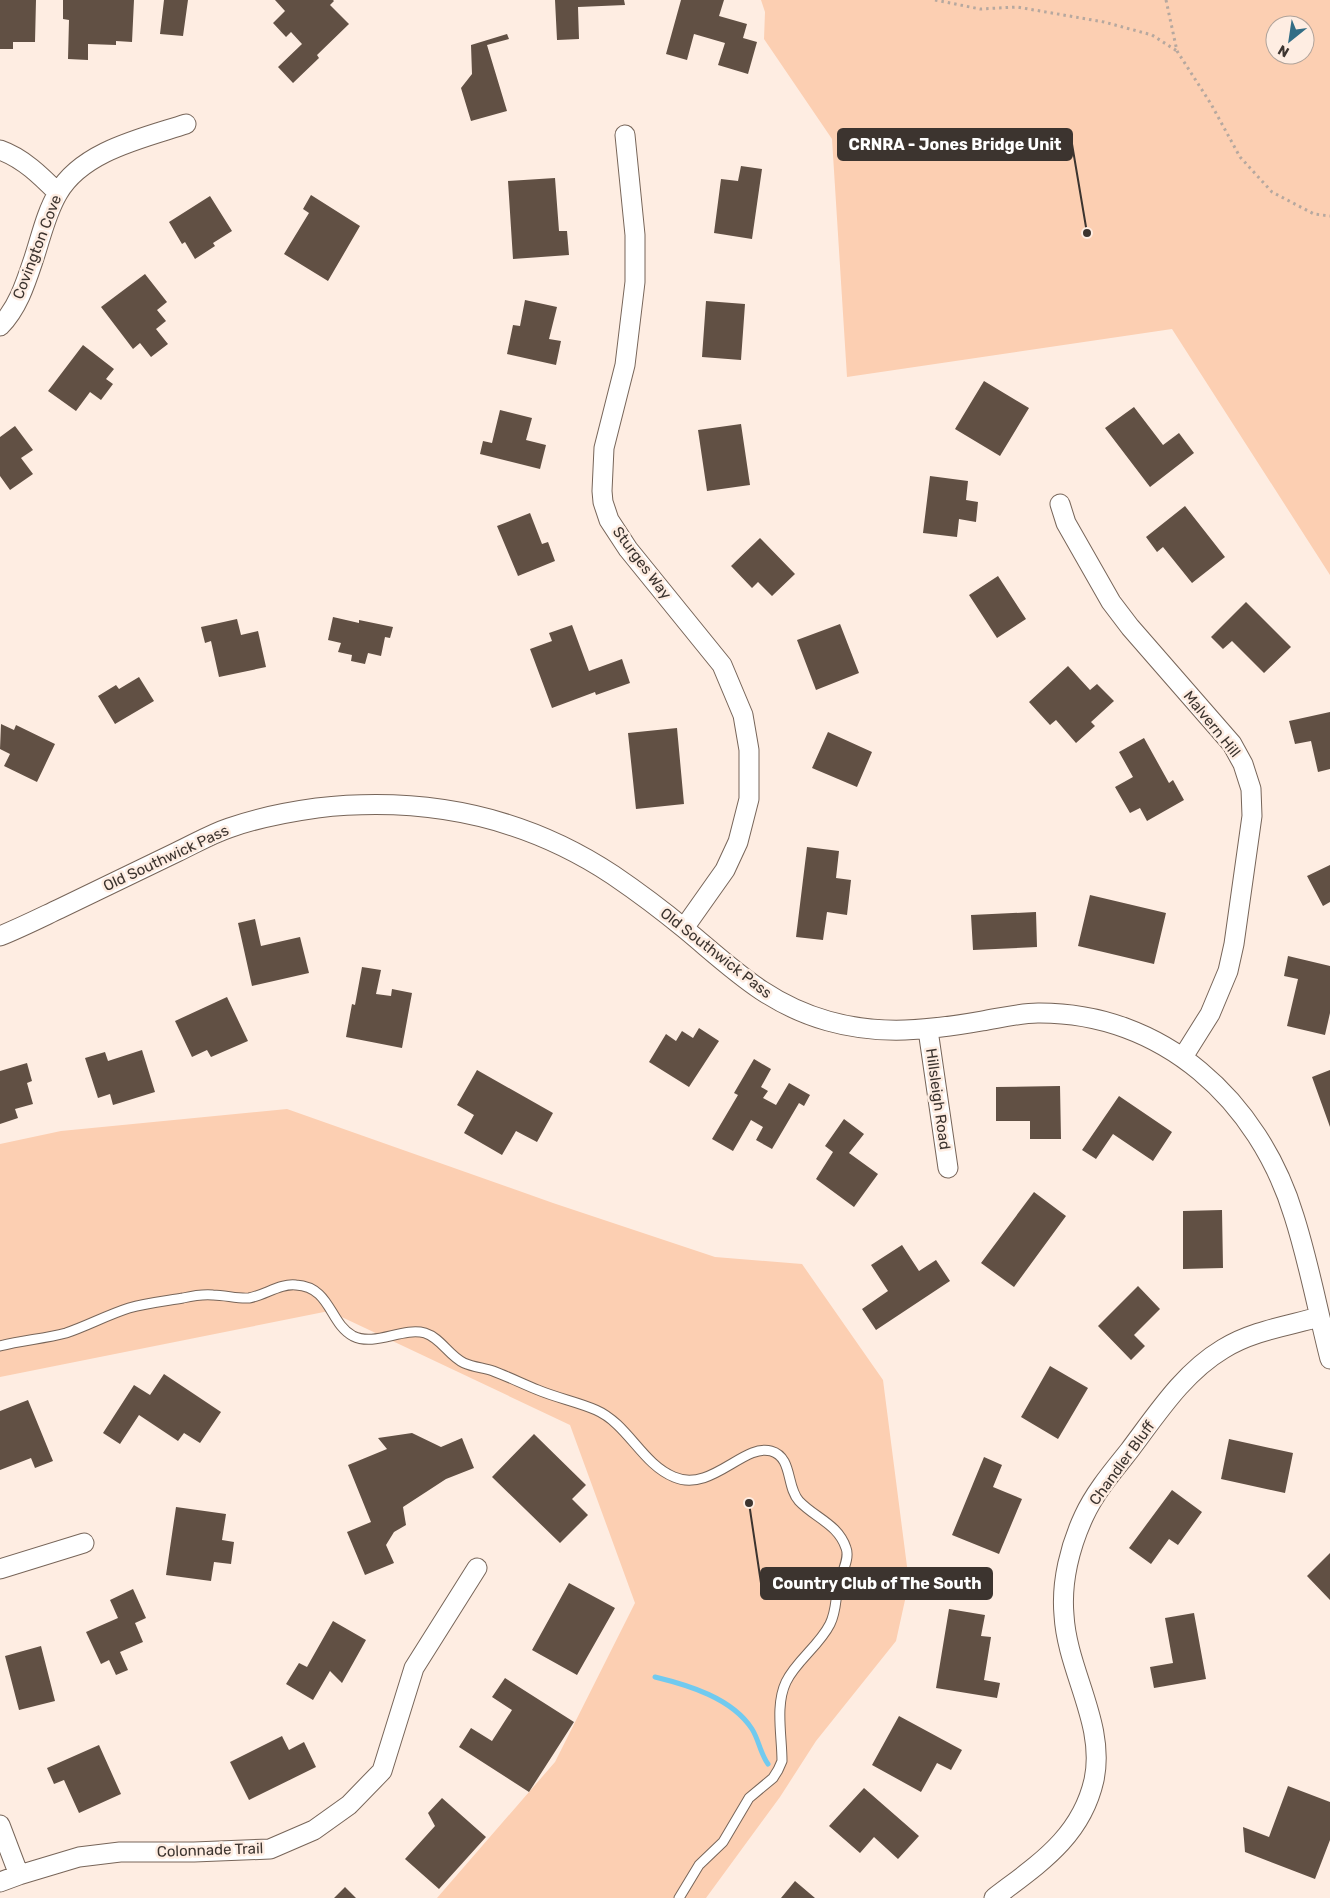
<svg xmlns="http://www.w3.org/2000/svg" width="1330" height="1898" viewBox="0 0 1330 1898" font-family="Rubik,sans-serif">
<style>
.green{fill:#fccfb2;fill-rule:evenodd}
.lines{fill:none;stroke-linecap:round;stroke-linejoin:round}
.stream{stroke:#71caef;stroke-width:5}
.building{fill:#615044}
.lane-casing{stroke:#776559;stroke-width:11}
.street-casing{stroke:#776559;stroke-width:21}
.path{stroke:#b6a89f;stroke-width:3;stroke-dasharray:2.5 4;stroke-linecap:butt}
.lane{stroke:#fff;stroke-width:9}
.street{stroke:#fff;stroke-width:19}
.labels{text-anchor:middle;stroke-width:5;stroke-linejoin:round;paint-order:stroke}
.street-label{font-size:15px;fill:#3c342f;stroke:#feede2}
.leader{fill:none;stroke:#3c342f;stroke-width:2}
.callout-dot{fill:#3c342f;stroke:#feede2;stroke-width:2}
.callout{fill:#3c342f;stroke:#3c342f;stroke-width:2}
.callout-label{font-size:16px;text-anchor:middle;font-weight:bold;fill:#fff}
</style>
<rect width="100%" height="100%" fill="#feede2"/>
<!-- green -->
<path class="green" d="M761 0H1330V575L1172 329 847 377 832 139 764 39 765 12ZM1275 25H1305V55H1275Z
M287 1109 553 1203 715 1257 802 1264 883 1380 909 1582 896 1641 816 1741 780 1797 706 1898H437L555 1762 635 1603 570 1425 329 1311 0 1377V1144L61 1131Z"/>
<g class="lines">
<!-- stream -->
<path class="stream" d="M655 1677C688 1685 732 1698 752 1729 759 1740 760 1753 768 1764"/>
</g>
<!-- building -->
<path class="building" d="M0 0H36L35 42H13V49H0Z
M63 0H134L132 42 116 41V45L88 44V60L68 59 69 20 63 19Z
M164 0H188L183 36 160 34Z
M275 0H333L334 1 330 5 349 24 317 55 319 58 293 83 278 67 302 44 291 32 286 37 273 23 285 11Z
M555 0H624L625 5 578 7 579 39 557 40Z
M681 0H724L719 16 747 24 743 38 757 42 748 74 718 65 725 43 694 34 687 60 666 54Z
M507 34 509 39 487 45 507 111 471 121 461 88 472 74 471 45Z
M741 166 762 169 752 239 714 233 721 179 738 181Z
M555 178 559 231H567L569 255 513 259 508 181Z
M311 195 360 226 328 281 284 254 309 213 303 209Z
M210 196 232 231 213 243 215 246 195 259 185 242 182 244 169 222Z
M145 274 167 302 157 310 166 321 156 329 168 344 151 357 140 343 133 349 101 307Z
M525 300 557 307 549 339 561 341 556 365 507 354 513 325 520 326Z
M706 301 745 304 741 360 702 357Z
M83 345 114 369 106 379 113 384 101 400 90 392 76 411 48 391Z
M984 381 1029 408 1000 456 955 429Z
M1134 407 1163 445 1179 433 1194 453 1150 487 1105 428Z
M500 410 532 418 526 440 546 445 540 469 480 454 483 441 492 443Z
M741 424 750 485 707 491 698 430Z
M15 426 33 450 21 458 33 474 10 490 0 476V437Z
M930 476 968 481 966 500 978 502 976 522 959 519 957 537 923 533Z
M1185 506 1225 557 1192 583 1163 547 1157 552 1146 537Z
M530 513 542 544 548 542 555 561 518 576 497 526Z
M760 538 795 574 772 596 758 582 752 588 731 566Z
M998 576 1026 619 997 638 969 595Z
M1246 602 1291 647 1264 673 1232 641 1223 649 1211 637Z
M333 617 359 623V620L393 627 390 638 385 637 381 656 368 653 365 664 351 661 352 655 338 652 341 643 328 640Z
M237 619 241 635 258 631 266 667 219 677 211 641 205 643 201 627Z
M840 624 859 673 816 690 797 640Z
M572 625 589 671 622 659 630 683 596 695 595 692 552 708 530 649 552 641 549 633Z
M1068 666 1090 690 1097 684 1114 701 1091 722 1095 726 1076 743 1056 720 1050 725 1029 702Z
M139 677 154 701 115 724 98 696 116 685 119 689Z
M1330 712V769L1318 772 1311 741 1295 744 1289 721Z
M1 724 14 730 16 725 55 744 37 782 4 766 10 754 0 749Z
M677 728 684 804 636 809 628 733Z
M828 732 872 752 857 787 812 768Z
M1144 738 1169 783 1173 780 1184 800 1147 821 1140 808 1130 813 1115 787 1133 777 1119 752Z
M807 847 839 851 836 878 851 880 847 915 827 912 823 940 796 937Z
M1330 865V902L1323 906 1307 876Z
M1090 895 1166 913 1154 964 1078 946Z
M1036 912 1037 947 973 950 971 915Z
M255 919 261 946 300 937 309 973 252 986 238 923Z
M1288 956 1330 966V1013L1325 1035 1287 1026 1298 979 1284 976Z
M362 967 381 970 376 994 391 996 392 989 412 993 402 1048 346 1037 352 1004 355 1005Z
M227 997 248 1041 211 1057 207 1050 192 1057 175 1021Z
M699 1028 719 1041 689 1087 649 1062 666 1034 676 1041 682 1031 693 1038Z
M142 1050 155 1092 113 1105 110 1094 98 1098 85 1058 105 1052 108 1061Z
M754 1059 771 1069 761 1087 768 1091 763 1098 776 1105 789 1083 810 1095 804 1106 799 1103 772 1149 756 1140 763 1127 751 1120 733 1151 712 1139 738 1095 734 1093Z
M27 1063 32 1081 27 1083 33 1104 15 1109 18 1118 0 1124V1071Z
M477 1070 553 1113 537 1142 516 1131 502 1155 464 1133 474 1115 457 1105Z
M1330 1070V1127L1312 1077Z
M1060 1086 1061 1139H1030V1121H996V1087Z
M1119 1096 1172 1132 1153 1161 1113 1134 1096 1159 1082 1150Z
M844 1119 864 1134 849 1153 878 1174 854 1207 816 1179 833 1152 825 1146Z
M1034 1192 1066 1216 1014 1287 981 1263Z
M1222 1210 1223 1268 1183 1269V1211Z
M902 1245 919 1271 936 1260 950 1281 876 1330 862 1309 888 1291 871 1265Z
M1138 1286 1160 1309 1134 1335 1145 1346 1131 1360 1098 1326Z
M1050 1366 1088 1388 1058 1439 1021 1417Z
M164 1374 221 1412 200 1443 184 1433 178 1441 139 1415 120 1444 103 1433 134 1385 150 1395Z
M28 1400 53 1461 35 1468 31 1458 0 1470V1411Z
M412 1433 441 1447 462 1438 474 1468 446 1479 403 1507 406 1525 394 1532 386 1545 394 1563 365 1575 347 1532 371 1522 348 1465 387 1449 378 1438Z
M534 1434 586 1485 572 1499 588 1515 560 1543 492 1477Z
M1229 1439 1293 1453 1285 1493 1221 1479Z
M984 1457 1002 1465 993 1487 1022 1499 999 1554 952 1535Z
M1172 1490 1202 1512 1178 1545 1169 1539 1151 1564 1129 1548Z
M176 1507 226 1514 222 1540 234 1542 231 1564 214 1562 211 1581 166 1575Z
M1330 1553V1600L1307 1576Z
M569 1583 615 1608 577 1675 532 1650Z
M133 1589 146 1618 135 1623 143 1642 120 1652 128 1670 116 1675 109 1660 101 1664 86 1632 118 1618 110 1600Z
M949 1609 985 1615 981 1636 991 1637 984 1680 1000 1683 997 1698 936 1688Z
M1194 1613 1206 1679 1154 1688 1150 1667 1173 1663 1165 1618Z
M333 1621 366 1640 342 1683 330 1671 313 1700 286 1684 299 1663 307 1667Z
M41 1646 55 1701 19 1710 5 1656Z
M505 1678 574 1722 529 1792 459 1747 471 1728 492 1741 512 1710 492 1697Z
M899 1716 962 1750 951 1770 937 1763 921 1792 872 1765Z
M282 1736 289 1750 304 1742 316 1767 249 1800 230 1762Z
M99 1745 121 1794 79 1813 64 1780 54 1784 47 1768Z
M1288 1786 1330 1802V1840L1315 1879 1245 1852 1243 1827 1269 1837Z
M864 1788 919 1836 898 1859 874 1837 860 1853 829 1826Z
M442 1798 486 1837 439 1889 405 1859 435 1826 428 1813Z
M795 1881 815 1898H781Z
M345 1887 356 1898H334Z"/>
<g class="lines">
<defs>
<path id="lane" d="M0 1346C22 1340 44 1339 66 1333 87 1326 107 1315 129 1308 146 1303 165 1301 183 1298 192 1296 203 1294 213 1295 225 1295 238 1299 249 1298 265 1295 281 1283 296 1285 331 1287 329 1323 353 1336 375 1347 402 1327 425 1333 441 1338 449 1356 464 1363 473 1367 484 1368 493 1371 509 1377 523 1384 538 1390 557 1398 578 1402 596 1410 628 1424 642 1464 674 1477 711 1493 744 1443 771 1451 793 1457 786 1487 799 1501 815 1518 838 1524 846 1548 850 1558 842 1572 839 1583 835 1597 837 1610 830 1624 819 1646 796 1661 786 1682 775 1705 782 1736 782 1761L778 1770 773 1778 749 1798 723 1842 699 1865 679 1898"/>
<path id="street" d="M625 135 635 235V282L625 365 604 448 602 491 603 502 609 520 628 549 722 665 743 715 749 750V799L738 842 725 870 684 928
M0 150C23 158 41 176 58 193
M0 326C18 308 26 282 34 258 41 237 46 213 58 193 82 151 143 138 186 124
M1060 504 1066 523 1111 602 1130 627 1232 744 1243 764 1251 789 1252 816 1234 944 1228 971 1210 1014 1183 1057
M0 936C20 928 40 918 59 909 99 890 138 871 177 852 194 844 211 834 229 828 257 818 288 812 317 808 423 796 524 816 613 875 638 892 662 910 685 929 732 968 767 1004 828 1021 880 1036 930 1030 982 1021 1000 1018 1020 1013 1038 1013 1163 1012 1259 1101 1294 1216 1309 1263 1318 1312 1330 1359
M928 1030 948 1168
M0 1569 84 1543
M0 1825 19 1875
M0 1882 19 1875 79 1857 120 1852H194L270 1849 314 1830 349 1805 382 1771 414 1668 477 1568
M994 1898C1037 1865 1081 1838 1094 1780 1106 1724 1067 1671 1064 1615 1061 1582 1070 1546 1084 1516 1095 1492 1113 1471 1129 1451 1157 1414 1183 1373 1223 1349 1252 1331 1287 1326 1319 1317"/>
</defs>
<!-- lane casing -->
<use href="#lane" class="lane-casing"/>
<!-- street casing -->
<use href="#street" class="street-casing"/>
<!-- path -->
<path class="path" d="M935 0 980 9 1017 7 1104 22 1152 35 1177 51
M1166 0 1177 51 1211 104 1240 157 1272 192 1314 214 1330 216"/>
<!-- lane -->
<use href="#lane" class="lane"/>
<!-- street -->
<use href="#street" class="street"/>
</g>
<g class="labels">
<!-- street labels -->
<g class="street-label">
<text transform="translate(37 247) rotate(-69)" y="5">Covington Cove</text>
<text transform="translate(642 563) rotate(53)" y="5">Sturges Way</text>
<text transform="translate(1212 724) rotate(51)" y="5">Malvern Hill</text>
<text transform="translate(166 858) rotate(-25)" y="5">Old Southwick Pass</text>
<text transform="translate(716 953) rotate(38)" y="5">Old Southwick Pass</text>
<text transform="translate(938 1099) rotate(82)" y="5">Hillsleigh Road</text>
<text transform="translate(1122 1463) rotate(-54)" y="5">Chandler Bluff</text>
<text transform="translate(210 1850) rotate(-2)" y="5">Colonnade Trail</text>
</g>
</g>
<!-- callouts -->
<path class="leader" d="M1087 233L1072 144M749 1503L761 1583"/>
<g class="callout-dot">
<circle cx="1087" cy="233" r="5"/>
<circle cx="749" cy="1503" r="5"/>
</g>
<g class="callout">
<rect x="838" y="129" width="234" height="31" rx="5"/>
<rect x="761" y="1568" width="231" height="31" rx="5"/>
</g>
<g class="callout-label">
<text x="955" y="150">CRNRA - Jones Bridge Unit</text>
<text x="877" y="1589">Country Club of The South</text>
</g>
<!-- north arrow -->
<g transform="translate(1290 40) rotate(210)"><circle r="24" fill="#feede2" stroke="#b0a39a"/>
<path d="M0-4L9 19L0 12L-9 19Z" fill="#326d85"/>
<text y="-8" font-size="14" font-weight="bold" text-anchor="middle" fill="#3c342f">N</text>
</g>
</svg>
